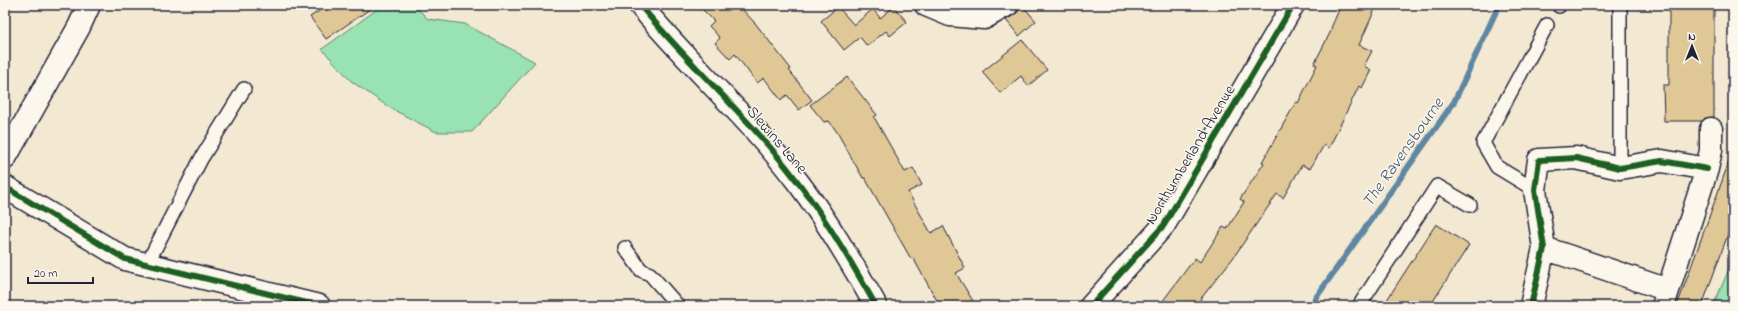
<svg xmlns="http://www.w3.org/2000/svg" width="1738" height="311" viewBox="0 0 1738 311" font-family="'Indie Flower',sans-serif">
<style>
.green{fill:#99e2b1;stroke:#5e8276}
.lines{fill:none;stroke-linecap:round;stroke-linejoin:round}
.stream{stroke:#5f87a3;stroke-width:6}
.building{fill:#dfc796;stroke:#22223b}
.lane-casing{stroke:#22223b;stroke-width:16}
.street-casing{stroke:#22223b;stroke-width:25}
.secondary-casing{stroke:#22223b;stroke-width:25}
.lane{stroke:#fbf7ec;stroke-width:13}
.street{stroke:#fbf7ec;stroke-width:22}
.secondary{stroke:#fbf7ec;stroke-width:22}
.cycleway-casing{stroke:#fbf7ec;stroke-width:8}
.cycleway{stroke:#1b5e20;stroke-width:6}
.labels{text-anchor:middle;stroke-width:3;stroke-linejoin:round;paint-order:stroke}
.street-label{font-size:16px;fill:#22223b;stroke:#fbf7ec}
.water-label{font-size:17px;font-style:italic;fill:#41556f;stroke:#fbf7ec}
</style>
<rect width="100%" height="100%" fill="#f3e9d2"/>
<filter id="ink" filterUnits="userSpaceOnUse"><feTurbulence type="fractalNoise" baseFrequency=".025" numOctaves="2"/><feDisplacementMap in="SourceGraphic" scale="8" xChannelSelector="R" yChannelSelector="G"/><feConvolveMatrix kernelMatrix="1 2 1 2 8 2 1 2 1" color-interpolation-filters="sRGB"/></filter>
<g filter="url(#ink)">
<!-- green -->
<path class="green" d="M383 5H414L428 19 465 24 535 62 472 132H436L390 108 351 81 322 49Z
M1733 260V306H1713Z"/>
<g class="lines">
<!-- stream -->
<path class="stream" d="M1310 306 1454 102 1499 5"/>
</g>
<!-- building -->
<path class="building" d="M328 5H376L326 39 310 17Z
M698 5H738L755 23 791 69 789 70 812 100 799 110 787 95 781 100 764 78 757 83 735 54 730 59 715 43 720 38 709 26 714 21Z
M1019 5H1022L1036 21 1019 36 1006 20 1018 12Z
M1341 5H1377L1359 45 1372 51 1364 66 1371 70 1362 88 1359 86 1329 148 1324 145 1310 169 1302 165 1283 198 1277 194 1233 258 1195 306H1159L1195 258 1200 262 1223 227 1227 229 1244 202 1240 199 1264 163 1262 162 1296 102 1298 103 1317 65 1314 64 1332 29 1331 28Z
M1669 5H1714V117L1705 118 1702 121H1664L1663 85H1669Z
M838 7 854 25 873 9 880 18 894 7 907 22 890 36 886 31 867 46 860 37 844 50 821 21Z
M1022 40 1047 70 1028 86 1021 76 1000 93 982 72Z
M847 77 877 115 874 117 905 172 913 168 922 185 908 192 931 233 943 226 965 268 956 273 976 306H940L913 258 911 259 865 178H863L837 132 829 121 824 122 810 105Z
M1731 156H1733V220L1702 306H1677Z
M1436 224 1469 245 1430 306H1383Z"/>
<g class="lines">
<defs>
<path id="lane" d="M1559 6V5
M1620 168V5
M1535 190 1497 167 1483 143 1547 25
M625 248 641 270 650 274 678 306
M147 264 201 159 244 89
M1359 306 1437 186 1470 205"/>
<path id="street" d="M926 5 950 15 984 18 1007 5
M5 187 125 259 319 306
M1544 248 1668 290
M1091 306 1164 225 1293 5
M1531 306 1544 248 1535 190 1539 160 1576 158 1620 168 1662 161 1707 169
M1663 306 1707 169 1711 150V129"/>
<path id="secondary" d="M640 5C690 66 750 118 797 181 827 220 852 263 876 306
M5 158 79 27 89 5"/>
</defs>
<!-- lane casing -->
<use href="#lane" class="lane-casing"/>
<!-- street casing -->
<use href="#street" class="street-casing"/>
<!-- secondary casing -->
<use href="#secondary" class="secondary-casing"/>
<!-- lane -->
<use href="#lane" class="lane"/>
<!-- street -->
<use href="#street" class="street"/>
<!-- secondary -->
<use href="#secondary" class="secondary"/>
<defs>
<path id="cycleway" d="M640 5C690 66 750 118 797 181 827 220 852 263 876 306
M5 187 125 259 319 306
M1091 306 1164 225 1293 5
M1531 306 1544 248 1535 190 1539 160 1576 158 1620 168 1662 161 1707 169"/>
</defs>
<!-- cycleway casing -->
<use href="#cycleway" class="cycleway-casing"/>
<!-- cycleway -->
<use href="#cycleway" class="cycleway"/>
</g>
</g>
<g class="labels">
<!-- street labels -->
<g class="street-label">
<text transform="translate(778 139) rotate(49)" y="6">Slewins Lane</text>
<text transform="translate(1189 154) rotate(-59)" y="6">Northumberland Avenue</text>
</g>
<!-- water labels -->
<g class="water-label">
<text transform="translate(1402 152) rotate(-55)" y="6">The Ravensbourne</text>
</g>
</g>
<!-- margin -->
<rect width="1738" height="311" fill="none" stroke="#fbf7ec" stroke-width="20"/>
<rect x="10" y="10" width="1718" height="291" fill="none" stroke="#22223b" stroke-width="1.5" filter="url(#ink)"/>
<!-- north arrow -->
<g transform="translate(1692 46)" stroke="#fbf7ec" stroke-width="3" paint-order="stroke">
<path d="M0-3L7 15L0 10L-7 15Z" fill="#22223b"/>
<text y="-6" font-size="11" font-weight="bold" text-anchor="middle" fill="#22223b">N</text>
</g>
<!-- scale -->
<path d="M28 277v6h65v-6" fill="none" stroke="#22223b" stroke-width="2"/>
<text x="34" y="277" font-size="12" fill="#22223b" stroke="#fbf7ec" stroke-width="3" paint-order="stroke">20 m</text>
</svg>
